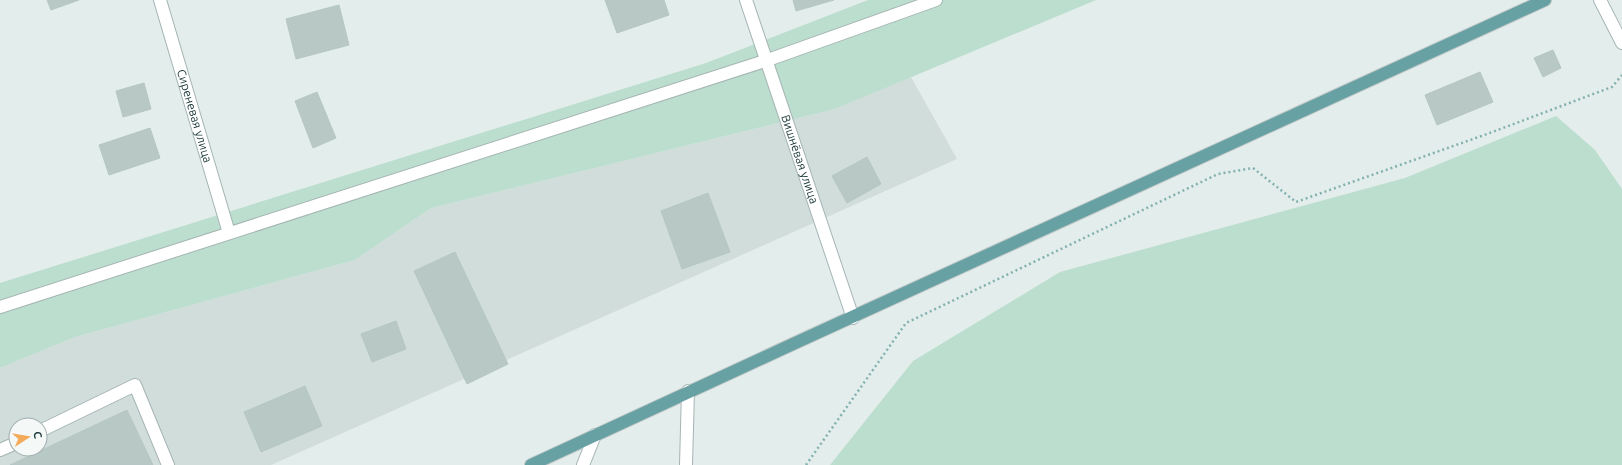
<svg xmlns="http://www.w3.org/2000/svg" width="1622" height="465" viewBox="0 0 1622 465" font-family="Ubuntu,sans-serif">
<style>
.built{fill:#d1dddb;fill-rule:evenodd}
.green{fill:#bcdecf}
.building{fill:#b8c8c5;stroke:#b5c7c4}
.lines{fill:none;stroke-linecap:round;stroke-linejoin:round}
.minor-casing{stroke:#a5b5b4;stroke-width:14}
.major-casing{stroke:#c1c9c9;stroke-width:14}
.path{stroke:#83b1af;stroke-width:2.5;stroke-dasharray:2 3;stroke-linecap:butt}
.minor{stroke:#fff;stroke-width:12}
.major{stroke:#67a1a3;stroke-width:12}
.labels{text-anchor:middle;stroke-width:3;stroke-linejoin:round;paint-order:stroke}
.street-label{font-size:12px;fill:#223e3e;stroke:#f4f9f8}
</style>
<rect width="100%" height="100%" fill="#e3edeb"/>
<!-- built -->
<path class="built" d="M911 77 957 159 271 465H0V368L75 337 355 260 431 208 835 109ZM16 425H40V449H16Z"/>
<!-- green -->
<path class="green" d="M868 0H1096L835 109 431 208 355 260 75 337 0 368V283L706 63Z
M1556 116 1595 150 1622 189V465H830L913 361 1060 272 1405 178Z"/>
<!-- building -->
<path class="building" d="M47 0H79L51 10Z
M605 0H664L669 15 617 33Z
M793 0H834L796 11Z
M339 5 349 45 296 59 286 19Z
M1553 50 1561 68 1543 77 1534 58Z
M1480 72 1493 102 1437 125 1425 95Z
M144 83 151 109 123 117 116 91Z
M317 92 336 138 313 148 295 101Z
M150 128 160 158 109 175 99 145Z
M867 157 881 184 847 203 832 176Z
M708 193 730 252 682 269 661 211Z
M455 252 508 364 467 384 414 271Z
M396 321 406 349 372 362 361 334Z
M305 386 322 426 261 452 244 412Z
M127 410 153 465H10Z"/>
<g class="lines">
<defs>
<g id="minor">
<path id="s1" d="M160 0 229 233"/>
<path id="s2" d="M746 0 853 318"/>
<path d="M1600 0 1622 43"/>
<path d="M0 307 765 61 936 0"/>
<path d="M40 431 135 385 168 465"/>
<path d="M0 450 16 443"/>
<path d="M583 465 595 435"/>
<path d="M686 465 688 391"/>
</g>
<path id="major" d="M531 465C868 308 1207 156 1545 0"/>
</defs>
<!-- minor casing -->
<use href="#minor" class="minor-casing"/>
<!-- major casing -->
<use href="#major" class="major-casing"/>
<!-- path -->
<path class="path" d="M806 465 906 323 1218 174 1253 168 1296 202 1487 134 1612 87 1622 75"/>
<!-- minor -->
<use href="#minor" class="minor"/>
<!-- major -->
<use href="#major" class="major"/>
</g>
<g class="labels">
<!-- street labels -->
<g class="street-label">
<text dy="4" stroke="none"><textPath href="#s1" startOffset="121">Сиреневая улица</textPath></text>
<text dy="4" stroke="none"><textPath href="#s2" startOffset="168">Вишнёвая улица</textPath></text>
</g>
</g>
<!-- north arrow -->
<g transform="translate(28 437) rotate(78)"><circle r="19" fill="#f4f9f8" stroke="#a0aeae"/>
<path d="M0-3L7 15L0 10L-7 15Z" fill="#f3ab5b"/>
<text y="-6" font-size="11" font-weight="bold" text-anchor="middle" fill="#223e3e">С</text>
</g>
</svg>
